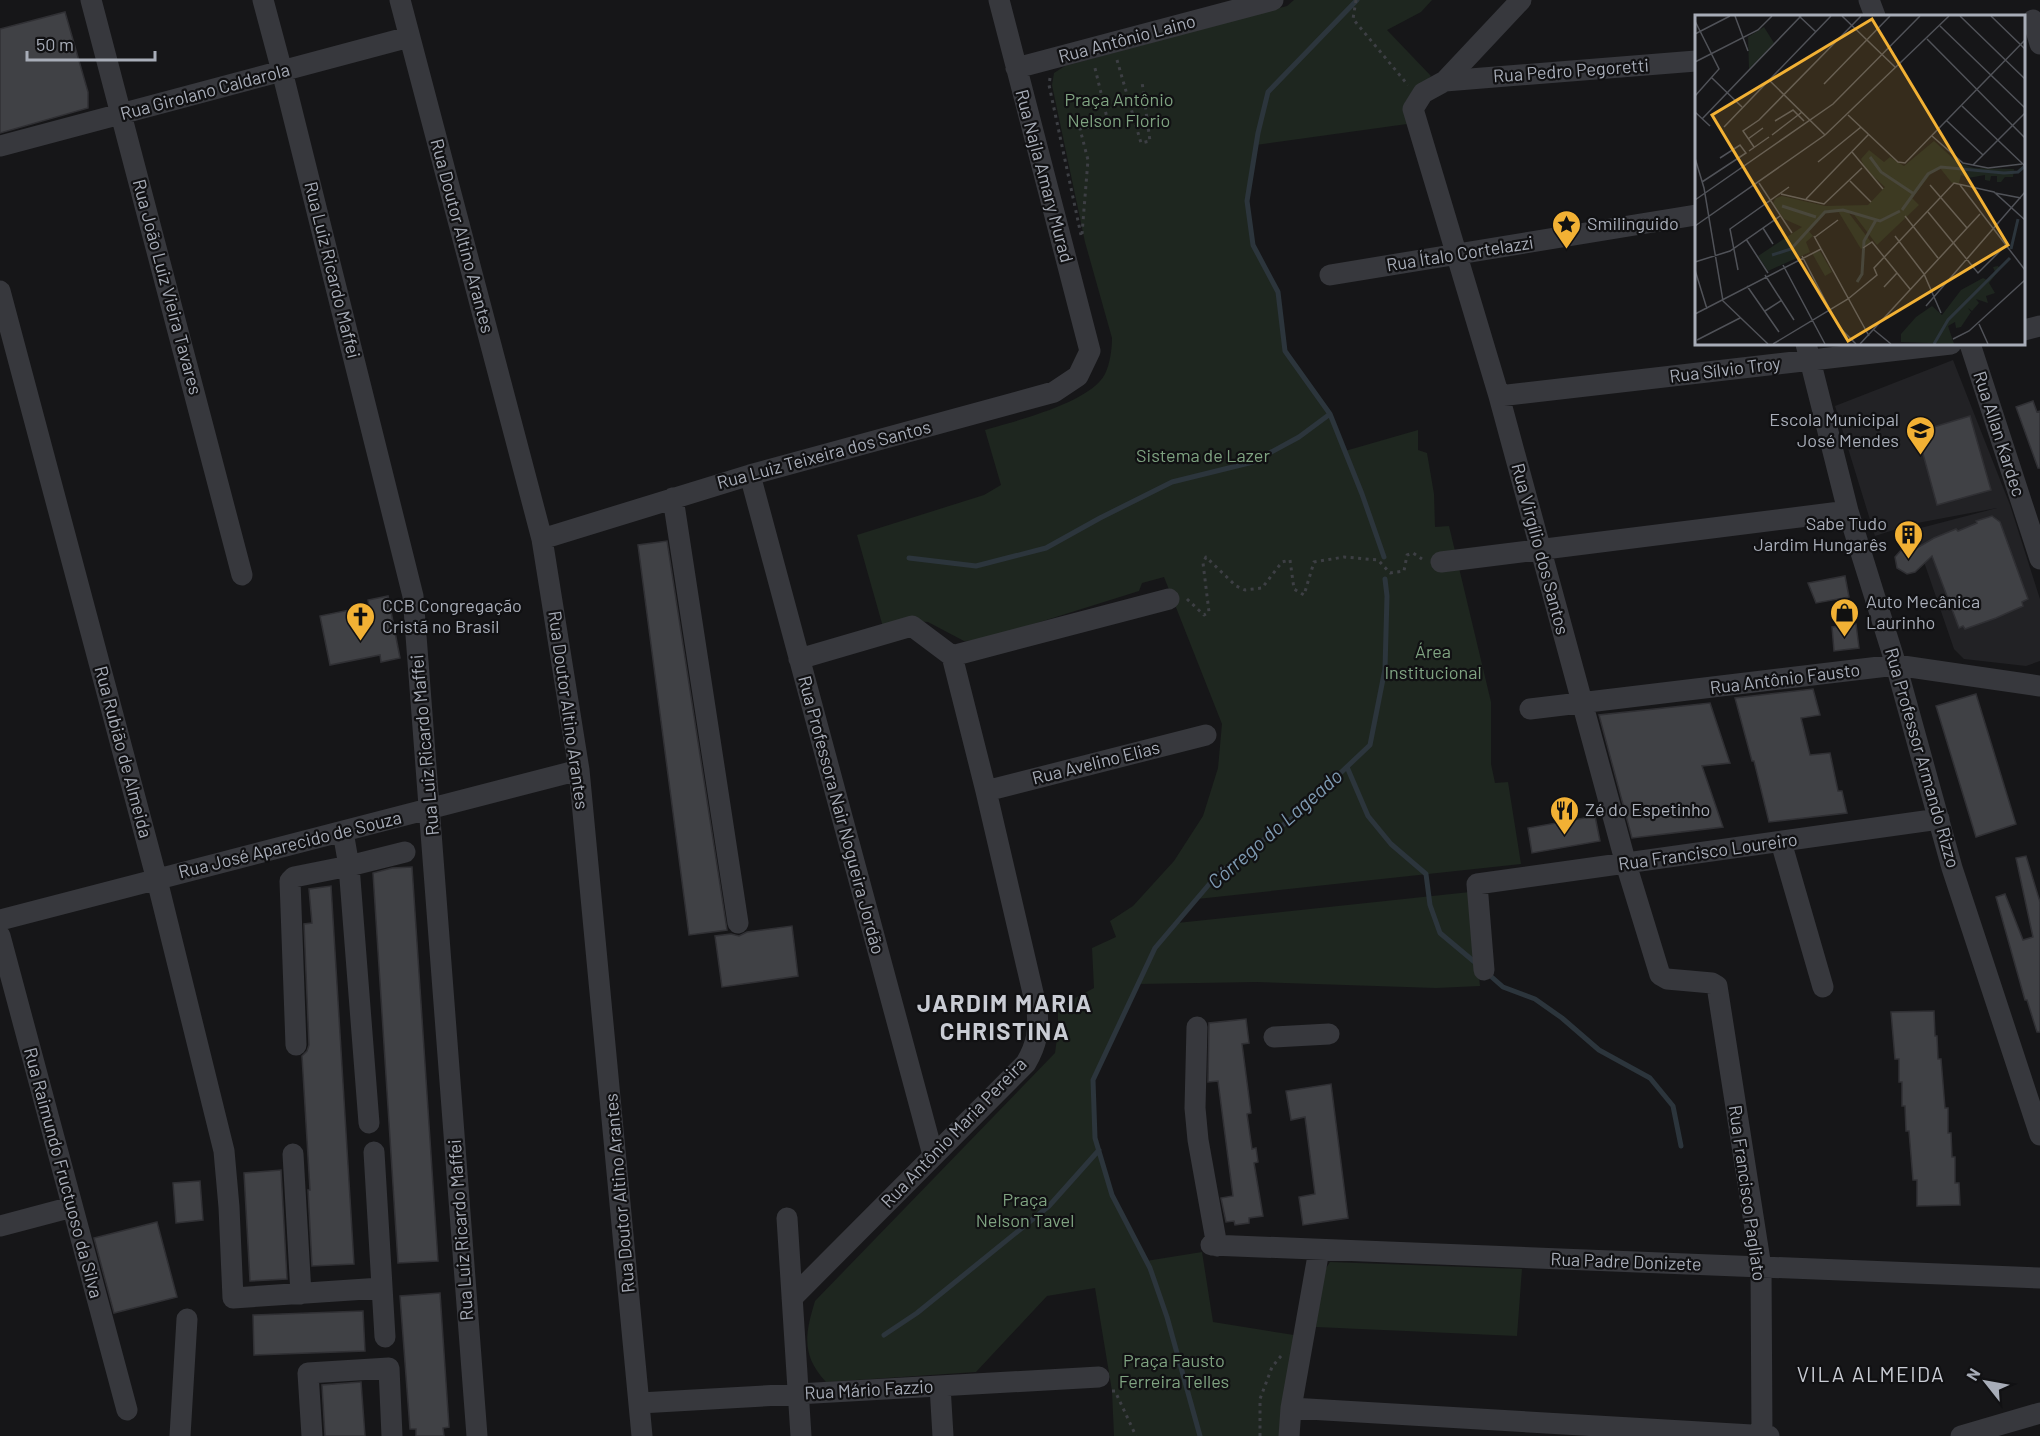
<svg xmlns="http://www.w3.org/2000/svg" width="2040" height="1436" viewBox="0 0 2040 1436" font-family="Barlow,sans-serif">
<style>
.built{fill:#222225}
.green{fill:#1e261f}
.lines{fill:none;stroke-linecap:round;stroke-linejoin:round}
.stream{stroke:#2c353c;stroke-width:5}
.building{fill:#404145;stroke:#303034;stroke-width:1.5}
.path{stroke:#3d3f44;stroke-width:3;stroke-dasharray:3 4.5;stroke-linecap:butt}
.minor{stroke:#37383d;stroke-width:21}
.labels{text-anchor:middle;stroke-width:4.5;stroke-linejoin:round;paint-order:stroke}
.street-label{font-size:18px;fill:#a8adb8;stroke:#111113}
.park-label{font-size:18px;fill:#7fa381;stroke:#111113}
.poi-label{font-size:18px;fill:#a8adb8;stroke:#111113;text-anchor:start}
.water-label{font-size:20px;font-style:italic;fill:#7f9bb3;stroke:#111113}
.quarter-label{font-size:21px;letter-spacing:1.5px;fill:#c9ccd4;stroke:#111113}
.district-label{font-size:24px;font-weight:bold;letter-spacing:1.5px;fill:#c9ccd4;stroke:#111113}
.inset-river{fill:none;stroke:#2c353c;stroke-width:3}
.inset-road{fill:none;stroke:#505258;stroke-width:1.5}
.view{fill:#f2b134;fill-opacity:0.15;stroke:#f2b134;stroke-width:3}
.inset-edge{fill:none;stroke:#a8adb8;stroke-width:3}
</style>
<rect width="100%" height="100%" fill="#161618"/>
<!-- built -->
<path class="built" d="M1953 360 2010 505 2040 599V661L2026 666 1964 659 1954 649 1913 530 1997 508 1912 524 1875 536 1835 406Z"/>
<!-- green -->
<path class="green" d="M1294 0H1432L1421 12 1387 30 1431 76 1405 102 1407 124 1256 145 1247 201 1253 245 1278 292 1285 351 1330 414 1345 451 1418 430V450L1427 453 1434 494 1435 527 1449 526 1491 702V764L1495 783 1508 782 1521 864 1197 899 1177 923 1470 892 1480 986 1436 988 1256 982 1139 984 1093 1080 1095 1138 1112 1195 1146 1261 1202 1252 1213 1322 1294 1335 1280 1436H1114L1112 1391 1095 1288 1047 1296 976 1372 826 1382C801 1355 805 1334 815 1301L1055 1053 1058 1031V1007L1094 988 1092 948 1116 937 1110 921 1133 906 1174 861 1203 816 1218 768 1222 724 1164 577 1142 583 1139 591 982 640 964 641 928 622 910 621 883 627 857 535 984 495 1001 485 985 430C1015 421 1090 403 1105 374 1110 364 1112 349 1112 338L1085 242 1052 85 1054 73 1065 66 1287 6Z
M1330 1262 1522 1269 1517 1336 1316 1327 1323 1273Z"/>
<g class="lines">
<!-- stream -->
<path class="stream" d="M1357 0 1268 92 1258 133 1247 201 1253 245 1278 292 1285 351 1330 414 1362 494 1384 557
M909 558 976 566 1046 548 1100 518 1172 482 1253 462 1299 437 1330 414
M1347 767 1368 816 1391 844 1426 874 1430 905 1440 933 1477 964
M1486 972 1503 987 1535 999 1562 1018 1599 1050 1650 1078 1673 1106 1681 1146
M884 1335 917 1313 1049 1206 1099 1150
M1200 1436 1167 1317 1150 1268 1112 1195 1095 1138 1093 1080 1155 948 1217 875 1295 816 1370 745 1385 669 1387 596 1385 579"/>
</g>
<!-- building -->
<path class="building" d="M65 12 88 92V108L0 133V29Z
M2033 401 2037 412 2040 411V468H2038L2016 407Z
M1970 416 1991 490 1937 505 1917 432Z
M1992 516 2000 522 2028 599 2022 602 2023 606 1996 618 1965 629 1963 626 1959 628 1932 556 1915 572 1907 574 1897 568 1895 557 1903 548H1917L1934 538 1956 529 1958 531 1977 523 1976 521Z
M667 541 727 930 689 935 638 545Z
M1845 576 1849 597 1816 603 1808 583Z
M388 596 400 658 381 662 380 655 330 665 320 616 369 606 368 600Z
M1856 624 1859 648 1834 651 1832 627Z
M1813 689 1820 715 1801 718 1810 755 1830 753 1838 791H1842L1847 813 1769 822 1754 761H1752L1735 698Z
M1976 694 2016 824 1976 837 1936 706Z
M1710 703 1730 763 1702 766 1723 827 1632 838 1599 715Z
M1595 816 1600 841 1532 853 1528 828Z
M2026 856 2040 902V1032H2037L2027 1000H2025L1996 897 2005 894 2023 940 2033 937 2016 858Z
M412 867 438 1261 398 1263 373 873 392 868Z
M331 886 354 1264 312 1266 308 1190H310L302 1056 307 1051 309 1045 304 924 312 923 309 889Z
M792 926 798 976 722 987 715 936 731 934 739 936 747 932Z
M1934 1011 1935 1036H1937L1938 1059H1941L1945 1108H1948V1133H1951L1952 1157H1955V1183H1959L1960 1205 1917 1206V1180H1913L1909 1131H1906L1905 1106H1902V1082H1899V1059H1895L1891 1012Z
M1246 1019 1249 1043 1242 1044 1251 1113 1247 1114 1252 1149 1256 1148 1258 1162 1254 1163 1263 1216 1249 1218V1223L1235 1225 1234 1221 1226 1222 1221 1198 1233 1196 1218 1081 1208 1082 1209 1023Z
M1331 1084 1348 1218 1303 1225 1299 1197 1315 1194 1305 1117 1291 1120 1286 1091Z
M281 1170 287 1279 250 1281 244 1173Z
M200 1181 203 1220 176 1223 173 1183Z
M157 1222 177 1297 114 1313 94 1238Z
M440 1293 449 1427 443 1428 444 1436H416V1429H410L400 1296Z
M363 1311 365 1351 254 1355 253 1315Z
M361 1382 365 1436H325L322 1385Z"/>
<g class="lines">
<!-- path -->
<path class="path" d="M1356 0 1353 19 1408 85
M1117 60 1141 143 1150 141 1142 82
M1050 78 1049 85 1081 235
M1093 104H1103
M1082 234 1088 160 1080 129 1108 122 1094 64
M1187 599 1204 615 1209 612 1203 563 1206 557 1236 586 1245 590 1262 588 1282 562 1290 560 1294 589 1304 595 1314 562 1344 557 1378 560 1390 573 1404 571 1407 555 1413 553 1422 559
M1112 1391H1115L1136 1436
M1260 1436V1399L1272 1367 1281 1356"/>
<!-- minor -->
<path class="minor" d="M91 0 242 575
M263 0 282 71 413 596 477 1436
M400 0 542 539 579 770 642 1436
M1521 0 1445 81 1423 93 1413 109 1499 396 1626 864 1660 975 1667 979 1712 983 1717 986 1761 1267 1762 1436
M1869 0 1875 16
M2033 20 2040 44
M1016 68 1273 0
M1445 81 1696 61
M0 146 409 37
M1330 275 1696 215
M0 291 157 880 224 1151 229 1207 233 1298 381 1288
M2024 330 2040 326
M1806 344 1848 511 1896 665 1952 868 2040 1135
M1970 344 2040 559
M1499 396 1951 344
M750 475 933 1155
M673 498 738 923
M542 539 750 475 1054 392 1078 376 1090 351 999 0
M1441 562 1848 511
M799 659 912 626 952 656 1169 599
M1530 709 1896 665 2040 686
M986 791 1206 735
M343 832 349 866 369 1123
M1781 842 1823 987
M0 920 579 770
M0 936 127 1410
M1484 970 1477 884 1939 819
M1197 1027 1195 1108 1198 1140 1217 1246
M1274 1037 1329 1034
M296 1045 290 881 294 877 349 866 405 852
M374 1152 385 1337
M293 1154 301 1294
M787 1218 801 1436
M0 1226 72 1207
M1211 1245 2040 1278
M792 1298 1026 1063C1037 1044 1039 1031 1037 1010L986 791 952 656
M940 1386 943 1436
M640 1403 1099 1377
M1291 1408 1769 1436
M180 1436 187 1319
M312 1436 308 1373 389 1368 392 1436
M1289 1436 1291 1408 1319 1250
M1961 1436 2040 1413"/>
</g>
<!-- icons -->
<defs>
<symbol id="sight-pin" viewBox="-11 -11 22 30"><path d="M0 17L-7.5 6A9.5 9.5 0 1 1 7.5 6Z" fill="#f2b134" stroke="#111113"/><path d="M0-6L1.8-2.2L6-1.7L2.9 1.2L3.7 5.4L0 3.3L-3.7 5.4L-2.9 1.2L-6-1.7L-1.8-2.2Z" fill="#111"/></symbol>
<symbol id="school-pin" viewBox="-11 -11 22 30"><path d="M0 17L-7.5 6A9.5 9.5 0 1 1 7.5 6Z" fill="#f2b134" stroke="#111113"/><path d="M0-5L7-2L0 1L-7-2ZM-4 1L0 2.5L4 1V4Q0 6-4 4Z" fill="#111"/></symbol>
<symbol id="building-pin" viewBox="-11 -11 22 30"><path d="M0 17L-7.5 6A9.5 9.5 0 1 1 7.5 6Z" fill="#f2b134" stroke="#111113"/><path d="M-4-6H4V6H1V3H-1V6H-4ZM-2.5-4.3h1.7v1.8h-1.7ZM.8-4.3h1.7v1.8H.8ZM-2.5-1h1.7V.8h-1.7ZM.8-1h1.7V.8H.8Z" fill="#111"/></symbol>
<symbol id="shop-pin" viewBox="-11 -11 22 30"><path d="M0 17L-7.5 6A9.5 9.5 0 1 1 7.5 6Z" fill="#f2b134" stroke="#111113"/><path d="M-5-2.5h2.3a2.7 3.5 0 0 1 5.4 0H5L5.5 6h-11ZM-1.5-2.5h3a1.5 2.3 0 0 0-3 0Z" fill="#111"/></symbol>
<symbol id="church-pin" viewBox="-11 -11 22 30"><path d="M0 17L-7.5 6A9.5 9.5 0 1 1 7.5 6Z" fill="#f2b134" stroke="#111113"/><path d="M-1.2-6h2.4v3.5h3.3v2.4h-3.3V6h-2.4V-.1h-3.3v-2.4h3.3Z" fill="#111"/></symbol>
<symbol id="restaurant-pin" viewBox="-11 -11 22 30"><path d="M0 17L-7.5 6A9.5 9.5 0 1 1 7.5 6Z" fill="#f2b134" stroke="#111113"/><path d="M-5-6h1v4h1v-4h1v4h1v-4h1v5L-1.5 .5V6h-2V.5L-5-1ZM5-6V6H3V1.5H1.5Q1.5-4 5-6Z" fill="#111"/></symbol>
</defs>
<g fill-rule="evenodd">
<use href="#sight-pin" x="1550" y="208" width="33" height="45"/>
<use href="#school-pin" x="1904" y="414" width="33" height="45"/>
<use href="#building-pin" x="1892" y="518" width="33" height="45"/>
<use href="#shop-pin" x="1828" y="596" width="33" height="45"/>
<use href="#church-pin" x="344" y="600" width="33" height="45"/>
<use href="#restaurant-pin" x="1548" y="794" width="33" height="45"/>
</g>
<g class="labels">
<!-- street labels -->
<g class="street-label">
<text transform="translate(1127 39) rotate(-15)" y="6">Rua Antônio Laino</text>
<text transform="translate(1571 71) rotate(-4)" y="6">Rua Pedro Pegoretti</text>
<text transform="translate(205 92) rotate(-15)" y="6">Rua Girolano Caldarola</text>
<text transform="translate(1044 176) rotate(75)" y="6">Rua Najla Amary Murad</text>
<text transform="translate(462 236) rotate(75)" y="6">Rua Doutor Altino Arantes</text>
<text transform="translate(1460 254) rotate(-9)" y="6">Rua Ítalo Cortelazzi</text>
<text transform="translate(332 270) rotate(76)" y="6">Rua Luiz Ricardo Maffei</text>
<text transform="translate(167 287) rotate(75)" y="6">Rua João Luiz Vieira Tavares</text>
<text transform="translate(1725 370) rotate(-7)" y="6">Rua Sílvio Troy</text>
<text transform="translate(1999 434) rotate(72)" y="6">Rua Allan Kardec</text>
<text transform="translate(824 455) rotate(-15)" y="6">Rua Luiz Teixeira dos Santos</text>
<text transform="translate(1540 549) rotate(75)" y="6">Rua Virgílio dos Santos</text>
<text transform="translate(1785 679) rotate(-7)" y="6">Rua Antônio Fausto</text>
<text transform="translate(568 710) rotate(82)" y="6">Rua Doutor Altino Arantes</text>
<text transform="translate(425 745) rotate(-95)" y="6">Rua Luiz Ricardo Maffei</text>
<text transform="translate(123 752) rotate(75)" y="6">Rua Rubião de Almeida</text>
<text transform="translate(1922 758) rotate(74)" y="6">Rua Professor Armando Rizzo</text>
<text transform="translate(1096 763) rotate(-14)" y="6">Rua Avelino Elias</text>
<text transform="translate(841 815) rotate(75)" y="6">Rua Professora Nair Nogueira Jordão</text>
<text transform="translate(290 845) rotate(-14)" y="6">Rua José Aparecido de Souza</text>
<text transform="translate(1708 852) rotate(-8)" y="6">Rua Francisco Loureiro</text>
<text transform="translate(954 1133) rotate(-46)" y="6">Rua Antônio Maria Pereira</text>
<text transform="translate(63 1173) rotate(75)" y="6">Rua Raimundo Fructuoso da Silva</text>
<text transform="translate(620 1193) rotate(-95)" y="6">Rua Doutor Altino Arantes</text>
<text transform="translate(1747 1193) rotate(82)" y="6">Rua Francisco Pagliato</text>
<text transform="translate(461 1230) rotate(-94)" y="6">Rua Luiz Ricardo Maffei</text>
<text transform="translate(1626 1262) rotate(2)" y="6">Rua Padre Donizete</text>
<text transform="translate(869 1390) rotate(-3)" y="6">Rua Mário Fazzio</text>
</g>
<!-- park labels -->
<g class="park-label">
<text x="1119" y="106">Praça Antônio<tspan x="1119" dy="21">Nelson Florio</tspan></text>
<text x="1203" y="462">Sistema de Lazer</text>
<text x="1433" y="658">Área<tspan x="1433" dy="21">Institucional</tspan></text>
<text x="1025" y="1206">Praça<tspan x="1025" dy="21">Nelson Tavel</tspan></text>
<text x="1174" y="1367">Praça Fausto<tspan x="1174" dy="21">Ferreira Telles</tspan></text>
</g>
<!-- poi labels -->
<g class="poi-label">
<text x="1587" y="230">Smilinguido</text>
<text x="1899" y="426" text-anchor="end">Escola Municipal<tspan x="1899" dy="21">José Mendes</tspan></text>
<text x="1887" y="530" text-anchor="end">Sabe Tudo<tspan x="1887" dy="21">Jardim Hungarês</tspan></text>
<text x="1866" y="608">Auto Mecânica<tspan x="1866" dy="21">Laurinho</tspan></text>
<text x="382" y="612">CCB Congregação<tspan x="382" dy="21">Cristã no Brasil</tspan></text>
<text x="1585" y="816">Zé do Espetinho</text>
</g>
<!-- water labels -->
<g class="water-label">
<text transform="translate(1275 829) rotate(-41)" y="7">Córrego do Lageado</text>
</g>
<!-- quarter labels -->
<g class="quarter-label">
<text x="1871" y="1382">VILA ALMEIDA</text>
</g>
<!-- district labels -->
<g class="district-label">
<text x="1005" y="1012">JARDIM MARIA<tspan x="1005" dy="28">CHRISTINA</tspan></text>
</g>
</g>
<!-- overview -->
<g transform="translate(1695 15)">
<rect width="330" height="330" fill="#161618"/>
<path d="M69 12 79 28 54 54 53 22ZM239 126 262 147 279 153 319 154 318 162H310L306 167H302V161H296L295 166 290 165V160L273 163 266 160 264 168H257L245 153 238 156 217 183 224 190 182 230 157 197H153L176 227 166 234 143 196 130 197 113 215 118 221 111 227 115 237 73 256 63 241 107 212 89 204 78 188 81 183 87 181 130 191 173 190 190 172 170 154 166 144 174 135 189 147 195 142 209 151ZM125 236 137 257 130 261 117 238ZM303 251 305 254 294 268 300 278 291 281 293 288 281 284 284 288 277 296 273 293 276 297 266 312 261 313 260 307 253 311 259 329 206 327V319L221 302 237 291 247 300 266 275 288 263 292 265 300 257 298 252Z" fill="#1e261f"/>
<path class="inset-river" d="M175 142 186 157 219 179M87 191 121 202M207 195 233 159 246 152 309 158 323 157 330 151M316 234 323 204M77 240 96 234 130 197 148 195 185 206 205 196M162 267 167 259 169 226 181 205M239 329 253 305 315 243"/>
<path class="inset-road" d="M40 1 53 36M104 1 121 17M147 1 200 52M265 1 330 64M296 1 330 34M0 6 24 54 0 81M245 11 330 93M0 19 35 1M232 24 330 123M0 47 63 15 77 1M17 63 47 92M74 65 130 120M129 69 195 1M267 91 330 151M0 97 15 111M153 100 203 147 210 148 330 25M7 104 106 1M80 106 98 95 109 106M252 106 288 140M29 112 136 1M77 120 107 97M237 121 268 148 293 153 327 149M53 124 68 113M59 132 48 116 64 105 166 1M54 136 74 122M157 137 188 174M0 143 9 173 28 286 73 329M123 147 166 112M278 150 330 98M155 166 176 187M7 167 51 138 45 130 25 143M64 168 97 218M235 170 272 213M265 170 330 255M300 178 326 183M86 179 129 189 167 153M111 184 174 119M0 185 138 89 225 1M233 197 283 258 310 231M210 201 243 243M0 211 130 120 254 1M68 213 78 229M119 221 174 321M200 221 229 259 246 298M120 222 143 205M51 224 73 258M168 233 177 227 215 274M107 241 144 312 161 329M0 247 35 236 85 201M88 250 130 329M0 255 12 294M43 255 35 214 94 172M70 260 99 305M52 271 84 317M189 272 202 258M231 291 330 177M70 296 87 285M0 299 126 234M284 309 293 329M179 315 196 329M258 324 274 316 330 265M2 325 45 303M78 329 153 284 182 260 179 253 259 168 299 177 330 205M165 329 285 199"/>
<path class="view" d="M177 4 313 230 153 326 17 100Z"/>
<rect width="330" height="330" class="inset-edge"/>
</g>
<!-- north arrow -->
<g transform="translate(1986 1382) rotate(301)" stroke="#111113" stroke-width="4.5" paint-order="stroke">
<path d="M0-4.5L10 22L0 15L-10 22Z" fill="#a8adb8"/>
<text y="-9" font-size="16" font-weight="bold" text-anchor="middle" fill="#a8adb8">N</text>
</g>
<!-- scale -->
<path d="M27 51v9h128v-9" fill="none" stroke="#a8adb8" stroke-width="3"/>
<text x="36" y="51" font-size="18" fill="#a8adb8" stroke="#111113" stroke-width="4.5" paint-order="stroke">50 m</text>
</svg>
